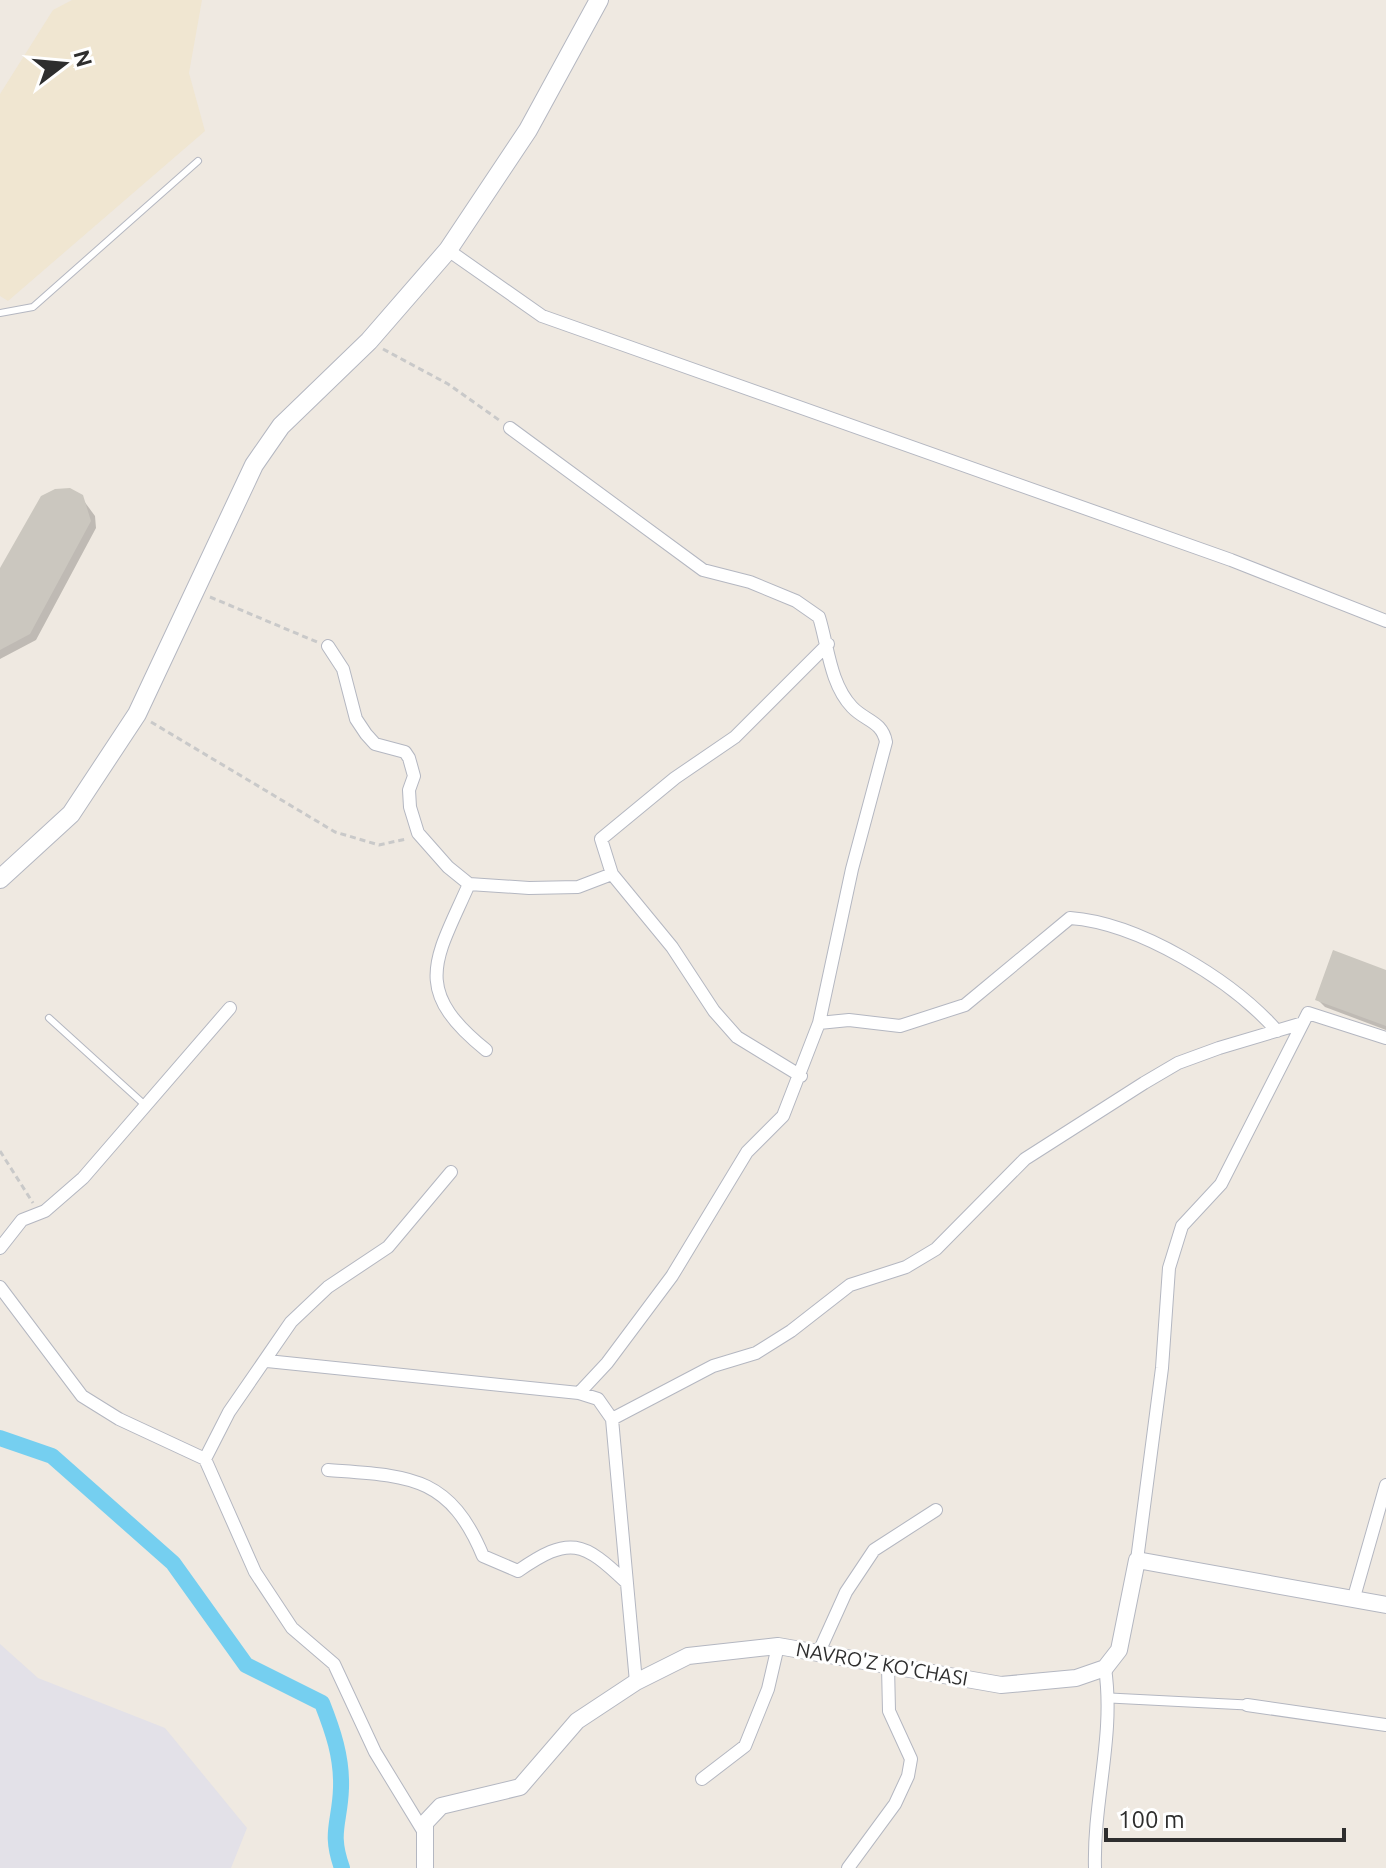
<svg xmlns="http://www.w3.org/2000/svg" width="1386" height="1868" viewBox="0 0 1386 1868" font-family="Ubuntu,sans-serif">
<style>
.industrial{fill:#e3e1e8}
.education{fill:#f0e6d1}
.shadow{fill:#0003}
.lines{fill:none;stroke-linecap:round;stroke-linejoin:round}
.canal{stroke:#75cff0;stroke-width:16}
.building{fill:#cbc7bf}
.service-casing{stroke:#b4b7c1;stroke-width:8}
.pedestrian-casing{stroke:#b4b7c1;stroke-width:11}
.minor-casing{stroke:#b4b7c1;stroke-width:14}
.tertiary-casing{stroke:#b4b7c1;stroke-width:18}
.secondary-casing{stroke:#b4b7c1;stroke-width:20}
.path{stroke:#c9c9c9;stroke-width:3;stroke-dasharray:6 4;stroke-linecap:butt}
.service{stroke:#fff;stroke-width:6}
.pedestrian{stroke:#fff;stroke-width:9}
.minor{stroke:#fff;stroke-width:12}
.tertiary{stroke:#fff;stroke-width:16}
.secondary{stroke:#fff;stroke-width:18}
.labels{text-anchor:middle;stroke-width:6;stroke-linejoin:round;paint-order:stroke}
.street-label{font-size:20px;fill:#2e2e2e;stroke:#fff}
</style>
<rect width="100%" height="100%" fill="#efe9e1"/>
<!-- industrial -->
<path class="industrial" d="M0 1644 38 1678 165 1728 247 1828 231 1868H0Z"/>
<!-- education -->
<path class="education" d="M72 0H202L189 73 205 131 8 301 0 296V94L53 10Z"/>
<!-- shadow -->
<path class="shadow" d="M81 497 95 516 96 528 36 640 0 659V573Z
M1386 972V1030L1325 1007 1317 999Z"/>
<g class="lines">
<!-- canal -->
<path class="canal" d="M0 1438 52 1456 173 1563 246 1665 322 1703C333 1731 342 1757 341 1788 340 1823 329 1832 342 1868"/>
</g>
<!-- building -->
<path class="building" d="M70 488 83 495 91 521 30 634 0 650V568L41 496 55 489Z
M1333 950 1386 970V1026L1315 1000Z"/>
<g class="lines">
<defs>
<path id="service" d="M0 313 33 307 198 161
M49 1018 146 1106"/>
<path id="pedestrian" d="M1110 1698 1247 1705"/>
<path id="minor" d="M448 250 542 316 1231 560 1386 621
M510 428 703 570 750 582 796 601 819 617C828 646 830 684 852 707 865 721 882 721 886 742L852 869 819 1023 783 1116 747 1152 672 1276 607 1363 579 1393
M328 646 343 669 356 719 366 734 375 744 405 752 409 758 414 776 409 790 410 807 418 833 448 867 469 884 529 888 578 887 612 874
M469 884C436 959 410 989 486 1050
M819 1023 849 1020 900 1026 965 1005 1070 918C1139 923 1232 980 1277 1031
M801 1076 737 1037 714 1011 672 947 612 874 601 839 675 778 735 737 828 644
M0 1248 22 1220 45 1211 83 1178 230 1008
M0 1287 82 1396 119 1419 205 1459
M267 1361 579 1393 598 1399 612 1419 636 1682
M612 1419 713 1366 756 1353 791 1331 850 1285 906 1267 936 1249 1025 1159 1144 1083 1178 1063 1219 1048 1303 1023
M328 1470C407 1476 449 1474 483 1556L518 1571C570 1535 583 1541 627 1583
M1137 1560 1162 1368 1169 1268 1182 1226 1221 1184 1308 1013 1386 1038
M1354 1597 1386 1485
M818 1654 846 1592 874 1550 936 1510
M1247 1705 1386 1725
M702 1779 745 1746 768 1689 778 1646
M425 1834 375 1752 334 1664 292 1628 255 1572 205 1459 229 1412 291 1322 328 1287 388 1247 451 1172
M848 1868 895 1804 908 1776 911 1759 889 1711 888 1666
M1095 1868C1093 1800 1115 1736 1105 1668"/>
<path id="tertiary" d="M425 1868V1823L441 1806 520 1787 577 1721 636 1682 688 1656 778 1646 1001 1685 1076 1678 1105 1668 1119 1650 1137 1560 1386 1605"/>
<path id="secondary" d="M0 879 71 814 137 714 254 465 281 426 369 341 448 250 528 130 599 0"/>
</defs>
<!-- service casing -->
<use href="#service" class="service-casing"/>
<!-- pedestrian casing -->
<use href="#pedestrian" class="pedestrian-casing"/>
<!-- minor casing -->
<use href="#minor" class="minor-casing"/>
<!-- tertiary casing -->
<use href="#tertiary" class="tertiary-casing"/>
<!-- secondary casing -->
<use href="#secondary" class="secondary-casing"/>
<!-- path -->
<path class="path" d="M383 349 448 384 499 420
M210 597 317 642
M151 722 335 832 379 845 406 839
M0 1151 33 1203"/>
<!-- service -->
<use href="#service" class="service"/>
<!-- pedestrian -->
<use href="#pedestrian" class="pedestrian"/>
<!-- minor -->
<use href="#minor" class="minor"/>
<!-- tertiary -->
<use href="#tertiary" class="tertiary"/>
<!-- secondary -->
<use href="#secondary" class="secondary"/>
</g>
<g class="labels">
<!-- street labels -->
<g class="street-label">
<text transform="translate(882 1664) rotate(10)" y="7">NAVRO'Z KO'CHASI</text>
</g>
</g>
<!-- north arrow -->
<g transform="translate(64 64) rotate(74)" stroke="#ffffff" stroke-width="6" paint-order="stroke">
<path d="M0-6L14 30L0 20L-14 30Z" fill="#2e2e2e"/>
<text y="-12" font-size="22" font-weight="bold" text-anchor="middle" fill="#2e2e2e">N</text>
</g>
<!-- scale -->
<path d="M1106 1828v12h238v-12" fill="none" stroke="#2e2e2e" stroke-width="4"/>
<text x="1118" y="1828" font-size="24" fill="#2e2e2e" stroke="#ffffff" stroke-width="6" paint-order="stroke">100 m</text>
</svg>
